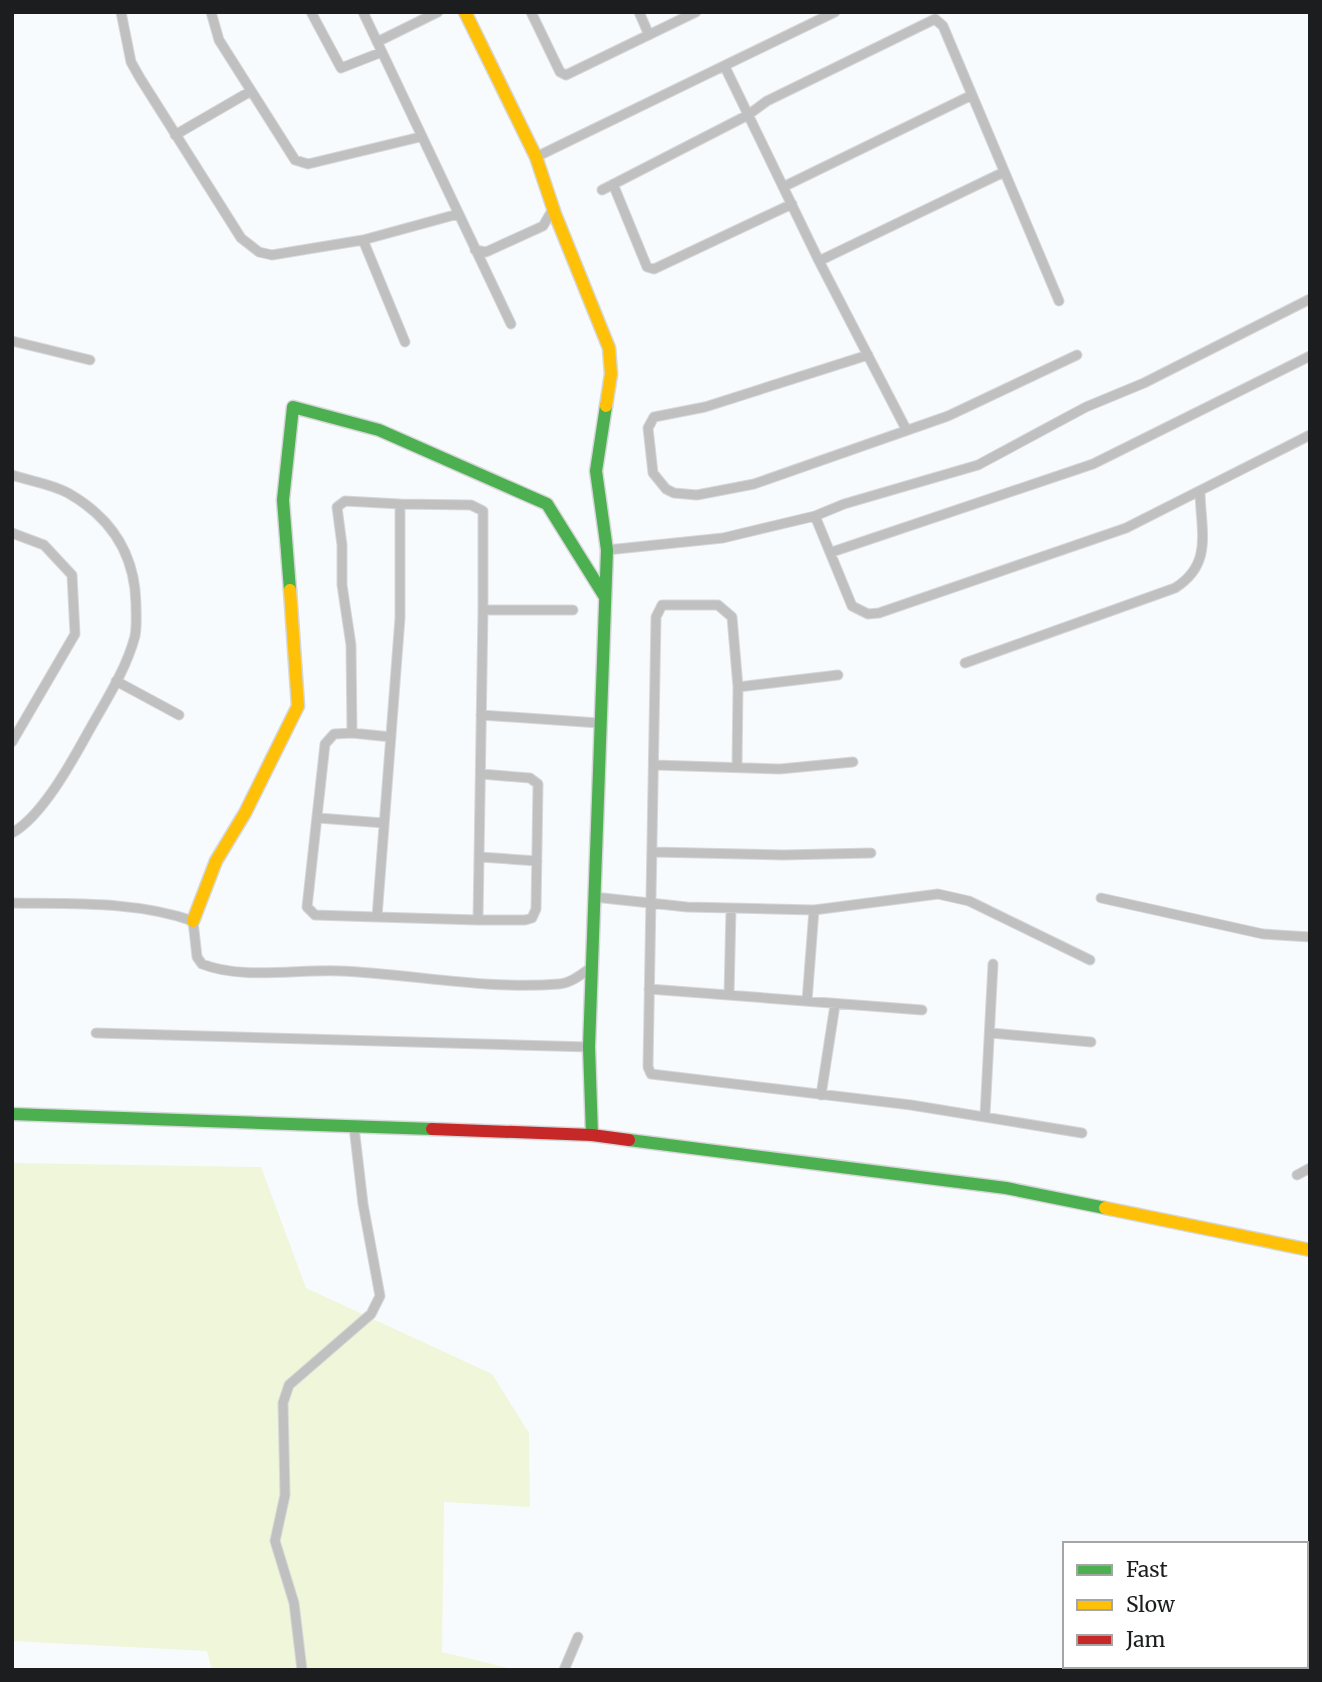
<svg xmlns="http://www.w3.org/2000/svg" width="1322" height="1682" viewBox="0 0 1322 1682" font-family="Merriweather,serif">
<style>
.green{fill:#eff6d9}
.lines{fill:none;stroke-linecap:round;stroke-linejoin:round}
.street-casing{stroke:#d6d7d8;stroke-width:11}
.fast-casing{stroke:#d6d7d8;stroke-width:15}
.slow-casing{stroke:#d6d7d8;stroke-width:15}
.jam-casing{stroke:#d6d7d8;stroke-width:15}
.street{stroke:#c0c0c1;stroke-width:9}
.fast{stroke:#4caf50;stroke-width:12}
.slow{stroke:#ffc107;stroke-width:12}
.jam{stroke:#c62828;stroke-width:12}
</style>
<rect width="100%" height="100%" fill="#f8fbfd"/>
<!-- green -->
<path class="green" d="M12 1163 261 1167 306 1288 492 1374 529 1433 530 1507 444 1502 442 1652 516 1670H212L207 1651 12 1641Z"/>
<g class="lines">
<defs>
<path id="street" d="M121 12 131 62 140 78 241 238 259 252 272 255 363 240 458 214
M211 12 219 40 295 160 308 164 420 137
M311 12 341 68 382 52
M363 12 511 324
M531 12 560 72 566 75 696 12
M639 12 649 35
M377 42 438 12
M725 67 819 261 906 429
M175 135 251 91
M536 157 835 12
M613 184 647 267 654 269 792 204
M783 187 972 95
M602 190 748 115 767 101 935 19 943 26 1059 301
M363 240 405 342
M475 250 486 252 543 226 553 209
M819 261 1004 172
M12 341 90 360
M868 355 705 407 654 417 648 428 653 473 666 489 674 493 697 495 754 484 948 416 1077 355
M12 475C30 481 52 484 68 493 112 518 135 554 136 604 136 614 137 626 135 636 126 671 103 705 86 736 70 765 41 817 12 833
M815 516 852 606 868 614 879 613 1126 528 1310 435
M12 533 44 545 72 575 75 634 12 742
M607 550 723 538 815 516 844 504 978 465 1086 407 1144 383 1310 299
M832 552 1093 464 1310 356
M965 663 1175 588C1213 564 1201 532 1200 492
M116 681 179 715
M738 687 838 675
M481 715 599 723
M352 733 334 734 325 744 307 907 315 915 377 917
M391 737 352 733 351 645 342 585V545L337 507 345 501 400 504
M654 765 780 769 853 762
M737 767 738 687 732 617 718 605H662L656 617 648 1067 651 1074 911 1105 1082 1133
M481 774 530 778 538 784 536 909 532 918 525 920H478L483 610H573
M318 818 384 823
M652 852 783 855 871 853
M480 857 537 861
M594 897 687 907 814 910 938 894 969 901 1090 960
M1101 898 1263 934 1310 937
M12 903C72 904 136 901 193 921L197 957 202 964C242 980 297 969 340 971 412 974 487 990 559 984 571 983 582 974 592 967
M478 920 377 917 400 618V504L471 505 483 511V610
M649 989 922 1010
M729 995 731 909
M807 1001 814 910
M96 1033 589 1047
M991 1033 1091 1042
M821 1095 835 1005
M985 1115 993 964
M1297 1175 1310 1168
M1306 1554 1310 1552
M1139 1666V1670
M302 1670 294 1603 275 1541 285 1495 283 1403 289 1385 371 1314 380 1296 363 1204 354 1127
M564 1670 578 1637"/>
<path id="fast" d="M290 590 283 500 293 407 379 430 547 504 605 597
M12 1114 432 1129
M592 1135 589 1047 607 550 596 471 606 406
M629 1140 1006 1188 1105 1208"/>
<path id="slow" d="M465 12 536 157 555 214 609 348 611 374 606 406
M193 921 216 861 245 813 298 706 290 590
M1105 1208 1310 1250"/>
<path id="jam" d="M432 1129 592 1135 629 1140"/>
</defs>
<!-- street casing -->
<use href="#street" class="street-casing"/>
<!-- fast casing -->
<use href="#fast" class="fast-casing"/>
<!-- slow casing -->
<use href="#slow" class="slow-casing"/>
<!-- jam casing -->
<use href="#jam" class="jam-casing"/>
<!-- street -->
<use href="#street" class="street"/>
<!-- fast -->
<use href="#fast" class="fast"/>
<!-- slow -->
<use href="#slow" class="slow"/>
<!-- jam -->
<use href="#jam" class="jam"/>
</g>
<!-- border -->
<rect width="1322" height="1682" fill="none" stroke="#1c1d1e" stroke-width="28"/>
<!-- legend -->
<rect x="1063" y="1542" width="245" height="126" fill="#ffffff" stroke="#a4a5a5" stroke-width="2"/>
<rect x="1077" y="1565" width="35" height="10" fill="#4caf50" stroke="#a4a5a5" stroke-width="2"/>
<text x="1126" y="1577" font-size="21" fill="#1c1d1e">Fast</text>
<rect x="1077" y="1600" width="35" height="10" fill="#ffc107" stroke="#a4a5a5" stroke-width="2"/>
<text x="1126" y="1612" font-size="21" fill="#1c1d1e">Slow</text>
<rect x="1077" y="1635" width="35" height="10" fill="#c62828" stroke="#a4a5a5" stroke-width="2"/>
<text x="1126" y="1647" font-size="21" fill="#1c1d1e">Jam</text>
</svg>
